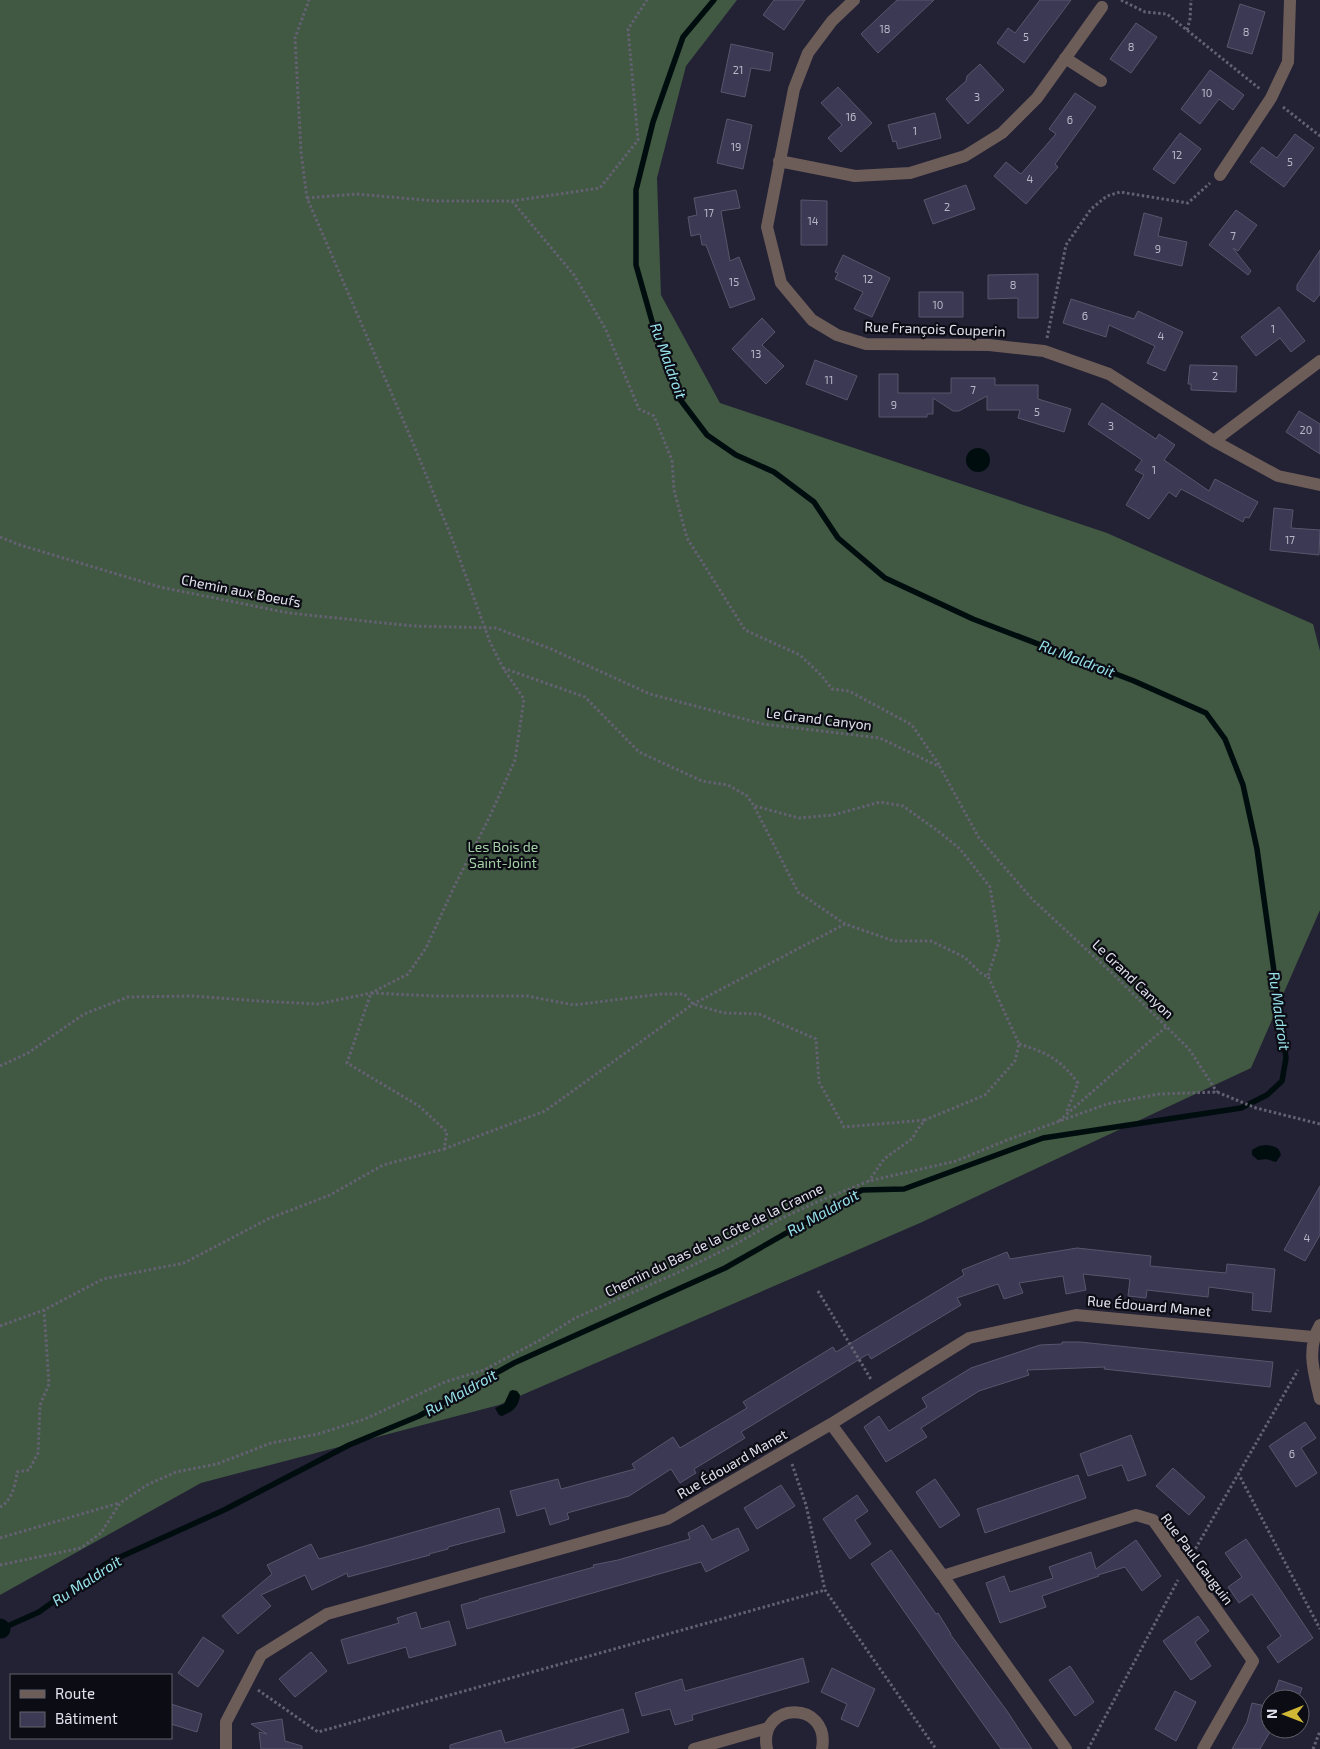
<svg xmlns="http://www.w3.org/2000/svg" width="1320" height="1749" viewBox="0 0 1320 1749" font-family="'Exo 2',sans-serif">
<style>
.forest{fill:#415842}
.water{fill:#000d0f}
.lines{fill:none;stroke-linecap:round;stroke-linejoin:round}
.stream{stroke:#000d0f;stroke-width:5.5}
.canal{stroke:#000d0f;stroke-width:19}
.building{fill:#3c3954;stroke:#57566c}
.path{stroke:#636172;stroke-width:3;stroke-dasharray:2.5 2.5;stroke-linecap:butt}
.street{stroke:#6c5d59;stroke-width:12}
.labels{text-anchor:middle;stroke-width:4.5;stroke-linejoin:round;paint-order:stroke}
.number-label{font-size:11px;fill:#b9b8c9}
.street-label{font-size:14px;fill:#e3e3f0;stroke:#0c0c14}
.park-label{font-size:14px;fill:#a4d0a5;stroke:#0c0c14}
.water-label{font-size:15px;font-style:italic;fill:#97e3eb;stroke:#0c0c14}
</style>
<rect width="100%" height="100%" fill="#232134"/>
<!-- forest -->
<path class="forest" d="M0 0H737L686 66 657 178 661 295 720 403 1107 533 1313 624 1320 651V910L1251 1068 920 1223 499 1405 201 1483 0 1595Z"/>
<!-- water -->
<path class="water" d="M966 460a12 12 0 1 1 24 0a12 12 0 1 1-24 0Z
M1266 1145C1274 1146 1279 1147 1281 1155L1276 1162 1266 1159 1258 1160 1252 1155V1150L1259 1146Z
M513 1390 517 1391 520 1395C519 1407 512 1412 502 1416L499 1415 495 1408 504 1404 510 1391Z"/>
<g class="lines">
<!-- stream -->
<path class="stream" d="M0 1631 1 1629 39 1612 107 1563 224 1510 349 1445 419 1416 514 1363 725 1268 862 1190 904 1189 1043 1138 1241 1108 1267 1095 1282 1081 1286 1058 1257 849 1243 785 1225 739 1206 713 1134 681 973 619 885 578 838 538 814 502 774 472 736 455 707 435 679 398 655 332 636 265V190L653 122 683 37 714 0"/>
<!-- canal -->
<path class="canal" d="M0 1628 1 1629"/>
</g>
<!-- building -->
<path class="building" d="M774 0H805L784 30 763 15Z
M897 0H934L878 53 861 34Z
M1040 0H1071L1024 63 997 43 1008 28 1015 33Z
M1240 4 1265 12 1252 54 1227 47Z
M1136 23 1157 37 1131 73 1110 59Z
M731 44 773 53 770 71 751 68 745 97 721 92Z
M980 64 1004 90 968 124 946 99 966 81 967 76Z
M1210 70 1244 95 1233 110 1219 99 1200 124 1181 109Z
M838 87 872 123 841 152 828 138 842 125 821 103Z
M1075 93 1096 107 1055 164 1058 167 1026 204 994 176 1006 162 1021 174 1056 134 1049 129Z
M935 113 941 138 898 149 896 141 893 142 888 125Z
M727 119 752 125 743 169 717 163Z
M1180 133 1201 149 1174 184 1153 169Z
M1295 134 1314 148 1284 187 1250 162 1262 147 1277 158Z
M966 185 975 209 933 224 924 200Z
M736 190 740 208 721 211 730 261 739 257 755 299 730 308 706 245H702L700 234 691 236 688 217 697 215 694 198Z
M801 200 827 201V245H801Z
M1236 210 1257 225 1238 251 1233 248 1251 271 1248 275 1209 245Z
M1144 213 1162 218 1158 236 1187 242 1182 266 1134 255Z
M1320 250V294L1314 302 1297 290V285Z
M843 255 890 278 872 317 854 309 863 292 835 279 838 273 835 272Z
M1038 274V318H1018V298L988 299V275Z
M919 292H963V317H919Z
M1071 299 1134 319 1138 311 1183 332 1165 371 1147 363 1155 346 1109 325 1106 337 1063 323Z
M1279 307 1305 341 1291 352 1280 338 1256 356 1241 337Z
M762 318 775 332 762 345 784 366 766 384 732 349Z
M815 360 857 376 847 400 806 384Z
M1190 365 1237 366 1236 392 1191 390V384H1188Z
M879 374H898V393H951V378H995V385H1038V399L1071 409 1064 432 1018 418 1020 410H987V396L959 411H953L933 398V414H927V417H879Z
M1102 403 1156 439 1159 434 1175 445 1164 460 1209 491 1215 479 1258 502 1249 518 1245 517 1243 522 1181 489 1176 497 1169 492 1149 519 1126 505 1144 475 1135 470 1142 460 1088 424Z
M1299 411 1320 424V454L1286 432Z
M1274 508 1293 510 1291 528 1320 530 1319 555 1270 550Z
M1320 1186V1235L1305 1261 1284 1250Z
M1077 1248 1151 1256 1150 1266 1226 1273 1227 1264 1275 1269 1271 1312 1252 1310 1253 1293 1209 1287 1208 1297 1147 1290 1146 1298 1128 1296 1130 1279 1083 1274 1086 1290 1066 1294 1063 1276 1019 1283 1023 1293 1004 1299 998 1284 957 1298 961 1305 871 1359 868 1354 741 1432 745 1438 694 1469 696 1473 680 1483 671 1469 629 1496 567 1513 569 1519 550 1525 545 1508 517 1516 510 1491 558 1479 561 1489 635 1469 632 1464 673 1437 680 1448 747 1408 743 1402 833 1347 836 1352 964 1275 962 1270 1007 1252 1010 1259Z
M1062 1342H1080L1273 1362 1270 1387 1104 1369 1105 1367 1027 1370 1029 1375 979 1391 921 1428 927 1437 886 1462 864 1427 879 1416 889 1431 927 1407 922 1398 971 1368 1040 1345 1062 1344Z
M1305 1422 1316 1438 1301 1448 1317 1473 1296 1487 1269 1446Z
M1131 1435 1146 1475 1128 1481 1122 1465 1088 1476 1080 1454Z
M1173 1468 1205 1497 1189 1515 1156 1486Z
M1078 1475 1086 1498 985 1533 977 1509Z
M935 1479 960 1515 940 1528 916 1492Z
M781 1485 795 1506 757 1529 744 1508Z
M857 1495 868 1511 855 1520 871 1544 850 1559 823 1519Z
M499 1508 505 1532 448 1547V1549L429 1554 430 1555 348 1577 347 1573 312 1590 305 1575 261 1595 271 1606 238 1634 222 1616 272 1574 267 1565 311 1544 319 1559Z
M703 1525 712 1540 738 1528 749 1550 706 1572 701 1562 467 1629 461 1605 479 1600V1599L594 1567 593 1565 618 1560 690 1539 688 1533Z
M1246 1539 1313 1638 1278 1663 1267 1647 1281 1636 1252 1594 1239 1603 1228 1587 1242 1577 1225 1553Z
M1136 1540 1161 1576 1142 1591 1125 1567 1098 1575 1099 1576 1042 1596 1046 1607 1000 1623 986 1583 1004 1576 1010 1592 1053 1578 1049 1567 1091 1552 1096 1569Z
M891 1550 936 1614 938 1613 951 1634H950L1007 1711 1032 1749H1001L964 1697 871 1564Z
M416 1612 421 1629 449 1621 456 1645 409 1658 406 1647 348 1664 341 1640 399 1623 397 1618Z
M1198 1616 1209 1631 1195 1642 1211 1666 1191 1680 1163 1641Z
M203 1637 224 1651 198 1687 178 1673Z
M311 1652 327 1671 295 1697 279 1679Z
M803 1658 809 1682 692 1715 693 1720 675 1725 670 1709 642 1716 635 1693 682 1679 685 1691Z
M1070 1666 1094 1702 1075 1716 1049 1680Z
M832 1668 875 1689 858 1727 841 1719 847 1704 821 1692Z
M1279 1680 1302 1688 1298 1699H1272Z
M1175 1691 1196 1702 1176 1741 1155 1729Z
M1252 1703 1270 1707V1732L1260 1749H1232L1247 1722Z
M171 1704 202 1714 197 1732 171 1724Z
M623 1709 629 1732 571 1749H450V1745L501 1730 505 1743Z
M282 1719 285 1741 302 1746V1749H261L259 1732 267 1734 251 1724Z"/>
<g class="lines">
<!-- path -->
<path class="path" d="M1121 0 1145 12 1167 14 1260 89
M1187 30 1190 19 1191 0
M1283 107 1320 136
M307 198 356 194 436 201H512L600 188 638 140 628 29 647 0
M512 201 574 275 605 328 639 409 654 416 672 460 674 490 687 538 745 630 800 655 821 675 832 689 849 691 912 725 940 766
M1047 338 1066 245 1091 209 1107 196 1120 192 1188 203 1210 183
M0 537 20 545 160 587 289 613 413 626 496 628 551 649 650 694 763 724 880 738 940 767 979 838 1032 899 1113 974 1189 1049 1217 1092
M503 668 585 697 639 752 702 781 728 785 747 796 754 806 798 892 845 924 894 941H931L964 957 983 975 988 976 1019 1044 1015 1061 985 1095 925 1120 915 1133 913 1138 884 1159 869 1181
M755 806 799 818 833 815 880 802 903 806 938 831 960 849 990 887 999 941 988 976
M1019 1044C1046 1052 1061 1060 1078 1083L1066 1113
M0 1066 28 1053 84 1014 128 997 193 996 259 1001 318 1004 371 993 408 974 426 948 455 885 489 818 515 760 524 699 503 668 490 642 453 541 413 443 307 198 301 152 295 38 309 0
M1059 1121 1166 1027
M444 1149 545 1111 693 1004 845 924
M818 1291 872 1381
M0 1326 44 1310
M792 1464 806 1505 825 1590 936 1749
M1238 1473 1320 1629
M0 1507C11 1502 16 1484 17 1472L29 1470 38 1453 40 1405 49 1384 44 1310 103 1279 184 1263 268 1219 330 1195 383 1165 444 1149 447 1132 419 1106 347 1063 371 993 435 996H527L574 1005 661 994H684L693 1004 724 1013 759 1014 816 1039 819 1082 844 1127 925 1120
M0 1538 119 1503
M1193 1553 1298 1370
M0 1565 81 1548 101 1533 120 1503 147 1485 176 1472 217 1464 271 1443 318 1434 365 1419 445 1382 484 1370 542 1339 575 1318 677 1273 732 1246 782 1218 819 1201 869 1181 956 1161 1007 1140 1107 1104 1159 1094 1217 1092 1256 1108 1320 1124
M258 1690 318 1732 825 1590
M1088 1749 1178 1580
M1313 1749 1320 1731"/>
<!-- street -->
<path class="street" d="M854 0 832 21 808 53 794 89 767 227 781 283 812 320 837 335 866 344 989 345 1044 351 1109 374 1214 441 1278 476 1320 485
M1065 58 1101 81
M779 161 855 176 910 173 965 156 1002 133 1037 98 1102 7
M1220 175 1271 98 1288 62 1290 0
M1214 441 1320 361
M1320 1325C1306 1349 1314 1373 1320 1399
M831 1424 943 1576 1066 1749
M943 1576 1136 1515 1153 1520 1253 1661 1203 1749
M226 1749V1722L261 1655 327 1614 667 1519 831 1424 969 1338 1076 1315 1313 1337
M694 1749 768 1728
M767 1749C757 1701 831 1699 822 1749"/>
</g>
<g class="labels">
<!-- number labels -->
<g class="number-label">
<text x="885" y="33">18</text>
<text x="1246" y="36">8</text>
<text x="1026" y="41">5</text>
<text x="1131" y="51">8</text>
<text x="738" y="74">21</text>
<text x="1207" y="97">10</text>
<text x="977" y="101">3</text>
<text x="851" y="121">16</text>
<text x="1070" y="124">6</text>
<text x="915" y="135">1</text>
<text x="736" y="151">19</text>
<text x="1177" y="159">12</text>
<text x="1290" y="166">5</text>
<text x="1030" y="183">4</text>
<text x="947" y="211">2</text>
<text x="709" y="217">17</text>
<text x="813" y="225">14</text>
<text x="1233" y="240">7</text>
<text x="1158" y="253">9</text>
<text x="868" y="283">12</text>
<text x="734" y="286">15</text>
<text x="1013" y="289">8</text>
<text x="938" y="309">10</text>
<text x="1085" y="320">6</text>
<text x="1273" y="333">1</text>
<text x="1161" y="340">4</text>
<text x="756" y="358">13</text>
<text x="1215" y="380">2</text>
<text x="829" y="384">11</text>
<text x="973" y="394">7</text>
<text x="894" y="409">9</text>
<text x="1037" y="416">5</text>
<text x="1111" y="430">3</text>
<text x="1306" y="434">20</text>
<text x="1154" y="474">1</text>
<text x="1290" y="544">17</text>
<text x="1307" y="1242">4</text>
<text x="1292" y="1458">6</text>
</g>
<!-- street labels -->
<g class="street-label">
<text transform="translate(935 329) rotate(2)" y="5">Rue François Couperin</text>
<text transform="translate(241 591) rotate(11)" y="5">Chemin aux Boeufs</text>
<text transform="translate(819 719) rotate(7)" y="5">Le Grand Canyon</text>
<text transform="translate(1133 979) rotate(44)" y="5">Le Grand Canyon</text>
<text transform="translate(714 1240) rotate(-26)" y="5">Chemin du Bas de la Côte de la Cranne</text>
<text transform="translate(1149 1306) rotate(5)" y="5">Rue Édouard Manet</text>
<text transform="translate(732 1464) rotate(-30)" y="5">Rue Édouard Manet</text>
<text transform="translate(1197 1559) rotate(53)" y="5">Rue Paul Gauguin</text>
</g>
<!-- park labels -->
<g class="park-label">
<text x="503" y="852">Les Bois de<tspan x="503" dy="16">Saint-Joint</tspan></text>
</g>
<!-- water labels -->
<g class="water-label">
<text transform="translate(668 361) rotate(70)" y="5">Ru Maldroit</text>
<text transform="translate(1077 659) rotate(21)" y="5">Ru Maldroit</text>
<text transform="translate(1279 1011) rotate(82)" y="5">Ru Maldroit</text>
<text transform="translate(823 1213) rotate(-29)" y="5">Ru Maldroit</text>
<text transform="translate(461 1393) rotate(-29)" y="5">Ru Maldroit</text>
<text transform="translate(87 1581) rotate(-33)" y="5">Ru Maldroit</text>
</g>
</g>
<!-- legend -->
<rect x="10" y="1674" width="162" height="65" fill="#0c0c14" stroke="#62626c"/>
<rect x="20" y="1690" width="25" height="8" fill="#6c5d59" stroke="#62626c"/>
<text x="55" y="1699" font-size="15" fill="#e3e3f0">Route</text>
<rect x="20" y="1712" width="25" height="15" fill="#3c3954" stroke="#62626c"/>
<text x="55" y="1724" font-size="15" fill="#e3e3f0">Bâtiment</text>
<!-- north arrow -->
<g transform="translate(1285 1714) rotate(270)"><circle r="24" fill="#0c0c14" stroke="#62626c"/>
<path d="M0-4L9 19L0 12L-9 19Z" fill="#d0b736"/>
<text y="-8" font-size="14" font-weight="bold" text-anchor="middle" fill="#e3e3f0">N</text>
</g>
</svg>
